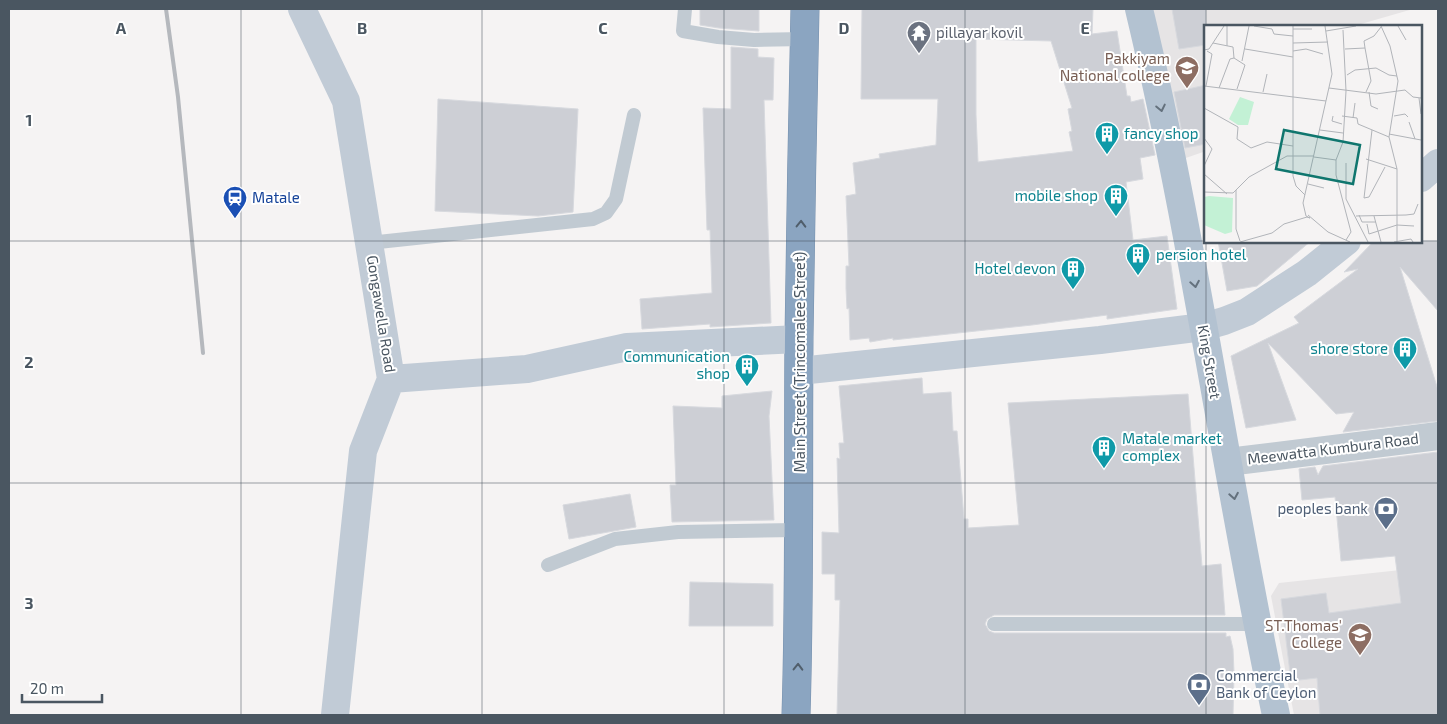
<svg xmlns="http://www.w3.org/2000/svg" width="1447" height="724" viewBox="0 0 1447 724" font-family="'Exo 2',sans-serif">
<style>
.education{fill:#e6e4e5}
.building{fill:#cdcfd5;stroke:#d7d9de;fill-rule:evenodd}
.lines{fill:none;stroke-linecap:round;stroke-linejoin:round}
.highway-casing{stroke:#7690ad;stroke-width:29}
.lane{stroke:#c1cad2;stroke-width:14}
.street{stroke:#c1cad2;stroke-width:28}
.secondary{stroke:#c1cbd6;stroke-width:28}
.primary{stroke:#b3c2d1;stroke-width:28}
.highway{stroke:#8ba5c1;stroke-width:28}
.rail{stroke:#b5b8bd;stroke-width:4}
.oneway{stroke:#64717d}
.oneway2{stroke:#505e6b}
.grid{fill:none;stroke:#4a5661;stroke-width:1;stroke-opacity:0.55}
.labels{text-anchor:middle;stroke-width:4;stroke-linejoin:round;paint-order:stroke}
.worship-label{font-size:15px;fill:#5b616d;stroke:#fff;text-anchor:start}
.education-label{font-size:15px;fill:#785e54;stroke:#fff;text-anchor:end}
.culture-label{font-size:15px;fill:#0d838f;stroke:#fff;text-anchor:end}
.transit-label{font-size:15px;fill:#164399;stroke:#fff;text-anchor:start}
.street-label{font-size:15px;fill:#4a5661;stroke:#fff}
.service-label{font-size:15px;fill:#4e5e75;stroke:#fff;text-anchor:end}
.inset-road{fill:none;stroke:#b1b4b9;stroke-width:1}
.view{fill:#0f766e;fill-opacity:0.15;stroke:#0f766e;stroke-width:2.5}
.inset-edge{fill:none;stroke:#4a5661;stroke-width:2.5}
.grid-label{font-size:16px;text-anchor:middle;font-weight:bold;fill:#4a5661;stroke:#fff;stroke-width:4;stroke-linejoin:round;paint-order:stroke}
</style>
<rect width="100%" height="100%" fill="#f5f3f3"/>
<!-- education -->
<path class="education" d="M1153 9H1413L1361 24V26H1206V151L1180 160Z
M1438 566V715H1294L1271 596 1279 583Z"/>
<!-- building -->
<path class="building" d="M700 9H759V31L719 28 700 25Z
M862 9H1093L1092 34 1117 31 1127 96H1130L1131 102 1143 99 1155 155 1140 158 1143 179 1126 182 1133 240 1167 236 1177 309 1107 319V315L1032 325 893 340V338L870 342 869 338 850 340 849 308 847 309 846 288V266H849L846 196 856 194 853 163 880 158 879 154 936 145 938 99H861ZM976 39 1051 41 1072 108 1068 109 1072 131 1069 132 1073 151 978 162 976 115Z
M1172 9H1206V45L1179 49Z
M731 47 758 49V57L774 58 773 100H764L771 323 710 327V324L642 329 640 299 712 293 710 230H707L703 108 731 109Z
M1206 85V144L1185 148 1174 92Z
M438 99 578 109 573 212 538 216 435 211Z
M1218 241H1311L1257 286 1227 291Z
M1374 241H1438V311L1400 267 1438 390V421L1343 432 1354 412 1336 414 1268 343 1296 420 1246 428 1231 356 1299 323 1294 317 1358 269 1344 272Z
M922 378 923 394 951 392 953 431H957L964 519H968V528L1019 525 1008 403 1188 394 1202 566 1221 564 1225 615H994L987 619 985 624 989 631 994 633H1226V637L1230 636 1233 649 1234 673 1233 715H837L840 600H835V574H822V532L839 533 837 458 840 459 839 443H844L839 386Z
M772 391 769 416 774 520 672 522 670 485H676L673 406 722 408V396Z
M1438 452V715H1320L1317 678 1291 681 1281 599 1326 593 1329 613 1401 603 1395 556 1341 561 1335 497 1302 500 1299 469 1315 467 1318 475 1323 466Z
M630 494 636 527 569 539 563 505Z
M690 582 773 584V626H689Z"/>
<g class="lines">
<defs>
<path id="highway" d="M796 715C800 589 798 463 799 337 800 228 803 118 805 9"/>
</defs>
<!-- highway casing -->
<use href="#highway" class="highway-casing"/>
<!-- lane -->
<path class="lane" d="M685 9 683 31 718 37 754 40 804 39
M369 243 593 219 606 213 616 199 634 115
M548 565 615 539 678 532 797 530
M994 624H1257"/>
<!-- street -->
<path class="street" d="M1228 462 1438 436"/>
<!-- secondary -->
<path class="secondary" d="M302 9 346 101 391 379 363 451 335 715
M1421 178 1438 163
M799 371 1100 340 1203 327 1224 321 1247 312 1307 273 1347 241
M391 379 527 369 627 347 799 339"/>
<!-- primary -->
<path class="primary" d="M1139 9C1195 242 1226 481 1276 715"/>
<!-- highway -->
<use href="#highway" class="highway"/>
<!-- rail -->
<path class="rail" d="M166 9 178 97 203 353"/>
</g>
<!-- one-way arrows -->
<defs><path id="oneway-chevron" d="M-2-3.5L2.5 0L-2 3.5" fill="none" stroke-width="1.6" stroke-linecap="round" stroke-linejoin="round" transform="scale(1.25)"/></defs>
<g class="oneway">
<use href="#oneway-chevron" transform="translate(1161 108) rotate(78)"/>
<use href="#oneway-chevron" transform="translate(1195 284) rotate(80)"/>
<use href="#oneway-chevron" transform="translate(1234 496) rotate(80)"/>
</g>
<g class="oneway2">
<use href="#oneway-chevron" transform="translate(801 224) rotate(-89)"/>
<use href="#oneway-chevron" transform="translate(798 667) rotate(-89)"/>
</g>
<!-- grid -->
<path class="grid" d="M241 9V715M482 9V715M724 9V715M965 9V715M1206 9V26M9 241H1438M1206 241V715M9 483H1438"/>
<!-- icons -->
<defs>
<symbol id="temple-pin" viewBox="-11 -11 22 30"><path d="M0 17L-7.5 6A9.5 9.5 0 1 1 7.5 6Z" fill="#6b7280" stroke="#fff"/><path d="M0-6L5-2H3V0L6.5 2.5H4V6H1.5V3h-3V6H-4V2.5H-6.5L-3 0V-2H-5Z" fill="#fff"/></symbol>
<symbol id="school-pin" viewBox="-11 -11 22 30"><path d="M0 17L-7.5 6A9.5 9.5 0 1 1 7.5 6Z" fill="#8d6e63" stroke="#fff"/><path d="M0-5L7-2L0 1L-7-2ZM-4 1L0 2.5L4 1V4Q0 6-4 4Z" fill="#fff"/></symbol>
<symbol id="building-pin" viewBox="-11 -11 22 30"><path d="M0 17L-7.5 6A9.5 9.5 0 1 1 7.5 6Z" fill="#0f9aa8" stroke="#fff"/><path d="M-4-6H4V6H1V3H-1V6H-4ZM-2.5-4.3h1.7v1.8h-1.7ZM.8-4.3h1.7v1.8H.8ZM-2.5-1h1.7V.8h-1.7ZM.8-1h1.7V.8H.8Z" fill="#fff"/></symbol>
<symbol id="station-pin" viewBox="-11 -11 22 30"><path d="M0 17L-7.5 6A9.5 9.5 0 1 1 7.5 6Z" fill="#1a4fb4" stroke="#fff"/><path d="M-3-6H3Q5-6 5-4V2Q5 4 3 4L4.5 6H3L1.5 4h-3L-3 6H-4.5L-3 4Q-5 4-5 2V-4Q-5-6-3-6ZM-3.5-4v3h7v-3ZM-3.5 1v1.5H-2V1ZM2 1v1.5H3.5V1Z" fill="#fff"/></symbol>
<symbol id="bank-pin" viewBox="-11 -11 22 30"><path d="M0 17L-7.5 6A9.5 9.5 0 1 1 7.5 6Z" fill="#5c6f8a" stroke="#fff"/><path d="M-6-4H6V4H-6ZM0-2.3a2.3 2.3 0 1 0 0 4.6a2.3 2.3 0 1 0 0-4.6Z" fill="#fff"/></symbol>
</defs>
<g fill-rule="evenodd">
<use href="#temple-pin" x="905" y="19" width="28" height="38"/>
<use href="#school-pin" x="1173" y="54" width="28" height="38"/>
<use href="#building-pin" x="1093" y="120" width="28" height="38"/>
<use href="#building-pin" x="1102" y="182" width="28" height="38"/>
<use href="#station-pin" x="221" y="184" width="28" height="38"/>
<use href="#building-pin" x="1124" y="241" width="28" height="38"/>
<use href="#building-pin" x="1059" y="255" width="28" height="38"/>
<use href="#building-pin" x="1391" y="335" width="28" height="38"/>
<use href="#building-pin" x="733" y="352" width="28" height="38"/>
<use href="#building-pin" x="1090" y="434" width="28" height="38"/>
<use href="#bank-pin" x="1372" y="495" width="28" height="38"/>
<use href="#school-pin" x="1346" y="621" width="28" height="38"/>
<use href="#bank-pin" x="1185" y="671" width="28" height="38"/>
</g>
<g class="labels">
<!-- worship labels -->
<g class="worship-label">
<text x="936" y="38">pillayar kovil</text>
</g>
<!-- education labels -->
<g class="education-label">
<text x="1170" y="64">Pakkiyam<tspan x="1170" dy="17">National college</tspan></text>
<text x="1342" y="631">ST.Thomas'<tspan x="1342" dy="17">College</tspan></text>
</g>
<!-- culture labels -->
<g class="culture-label">
<text x="1124" y="139" text-anchor="start">fancy shop</text>
<text x="1098" y="201">mobile shop</text>
<text x="1156" y="260" text-anchor="start">persion hotel</text>
<text x="1056" y="274">Hotel devon</text>
<text x="1388" y="354">shore store</text>
<text x="730" y="362">Communication<tspan x="730" dy="17">shop</tspan></text>
<text x="1122" y="444" text-anchor="start">Matale market<tspan x="1122" dy="17">complex</tspan></text>
</g>
<!-- transit labels -->
<g class="transit-label">
<text x="252" y="203">Matale</text>
</g>
<!-- street labels -->
<g class="street-label">
<text transform="translate(381 314) rotate(81)" y="5">Gongawella Road</text>
<text transform="translate(800 362) rotate(-90)" y="5">Main Street (Trincomalee Street)</text>
<text transform="translate(1209 362) rotate(80)" y="5">King Street</text>
<text transform="translate(1333 449) rotate(-7)" y="5">Meewatta Kumbura Road</text>
</g>
<!-- service labels -->
<g class="service-label">
<text x="1368" y="514">peoples bank</text>
<text x="1216" y="681" text-anchor="start">Commercial<tspan x="1216" dy="17">Bank of Ceylon</tspan></text>
</g>
</g>
<!-- overview -->
<g transform="translate(1204 25)">
<rect width="218" height="218" fill="#f5f3f3"/>
<path d="M36 72 50 77 44 100H34L25 94ZM5 171 29 173 28 207 21 209 0 200V172Z" fill="#c3f1d5"/>
<path class="inset-road" d="M23 1V21M50 1 68 4 70 9 89 11M89 1V151L92 161 101 170M177 1 186 21 194 56 185 112M194 1 202 15M89 4H108M139 5 142 66 139 117 132 135V150L147 207 142 215M122 6 152 1M9 18 29 22 30 33M89 18 124 17M161 23 160 16 170 11 177 2M41 24 89 32M141 24 161 23 167 56 162 67M0 25 5 24 20 1M89 26 102 24 119 29M38 36 45 1M143 50 151 45 172 43 185 50 193 51M0 61 122 76M2 61 8 29 3 26M15 63 26 34 30 33 41 40 33 64M125 63 172 69 201 65 209 72 217 73M59 67 63 49M165 67 167 81 174 84M215 73 217 89M0 83 34 102 33 114 47 123 63 117 89 121M129 91 128 96 138 99M138 91 153 93 154 99 185 112 193 144V216M190 91 201 89 204 92M149 93 151 78M205 97 211 114M116 105 139 108M168 105 160 173 165 172 181 142M185 109 217 115M0 113 8 124 0 141M110 132 132 135M162 134 193 144M142 138V174L164 217M0 149 23 169M104 159 120 163M32 165V204L36 216M0 167 29 168 45 152 83 131H110M104 190 124 207 146 217M155 190 158 197H172M152 191 202 190 210 189 214 179M170 191 177 217M103 192 106 193 102 191 99 178 128 49 121 1M163 199 165 209 193 200 210 201M36 217 68 208 80 199 103 192M190 217 207 214 209 217"/>
<path class="view" d="M80 105 156 120 149 159 72 144Z"/>
<rect width="218" height="218" class="inset-edge"/>
</g>
<g class="grid-label">
<text x="121" y="34">A</text>
<text x="362" y="34">B</text>
<text x="603" y="34">C</text>
<text x="844" y="34">D</text>
<text x="1085" y="34">E</text>
<text x="29" y="126">1</text>
<text x="29" y="368">2</text>
<text x="29" y="609">3</text>
</g>
<!-- border -->
<rect width="1447" height="724" fill="none" stroke="#4a5661" stroke-width="20"/>
<!-- scale -->
<path d="M22 694v8h80v-8" fill="none" stroke="#4a5661" stroke-width="2.5"/>
<text x="30" y="694" font-size="15" fill="#4a5661" stroke="#ffffff" stroke-width="4" paint-order="stroke">20 m</text>
</svg>
